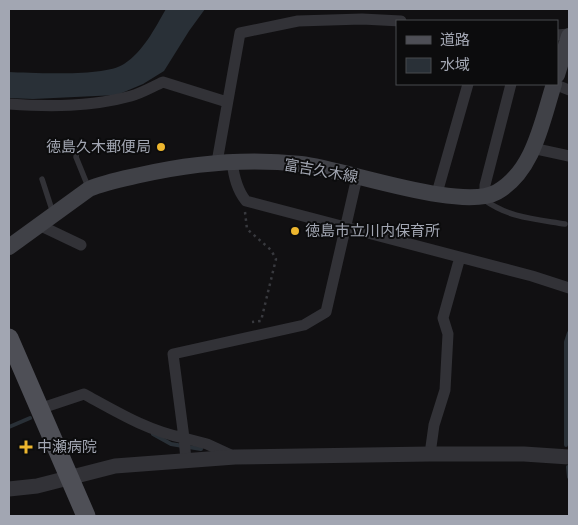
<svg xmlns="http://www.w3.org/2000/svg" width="578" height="525" viewBox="0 0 578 525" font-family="'Space Grotesk','Noto Sans JP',sans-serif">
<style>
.water{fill:#293037}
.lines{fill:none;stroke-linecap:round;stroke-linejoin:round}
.stream{stroke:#293037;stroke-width:4}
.path{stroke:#38393e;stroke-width:2.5;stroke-dasharray:2.5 4;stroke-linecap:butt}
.service{stroke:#323237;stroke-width:5.5}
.minor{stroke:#323237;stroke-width:11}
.tertiary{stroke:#323237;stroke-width:15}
.secondary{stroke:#404147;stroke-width:16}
.primary{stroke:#4e4f56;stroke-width:19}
.poi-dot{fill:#edb62e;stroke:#0c0c0d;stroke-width:2}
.labels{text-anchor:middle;stroke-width:4;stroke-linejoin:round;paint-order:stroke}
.poi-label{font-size:15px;fill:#a2a6b2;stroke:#0c0c0d;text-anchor:start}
.street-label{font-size:15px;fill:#a2a6b2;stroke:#0c0c0d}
</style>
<rect width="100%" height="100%" fill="#111012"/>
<!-- water -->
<path class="water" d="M166 9H205L189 31 164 71 143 84 117 95 33 99 9 98V72C33 73 105 77 124 64 143 52 155 28 166 9Z"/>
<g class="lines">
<!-- stream -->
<path class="stream" d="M9 427 30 418
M153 434 171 444 201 449
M566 445V342L569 333
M568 467 569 477"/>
<!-- path -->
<path class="path" d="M245 212 247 229 271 250 276 259 261 321 252 322"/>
<!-- service -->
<path class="service" d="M78 146 76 157 89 189
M42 179 53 213
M483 199C509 218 534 219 565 224"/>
<!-- minor -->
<path class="minor" d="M557 35 569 34
M554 84 569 90
M9 104C50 107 91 107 131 96 142 93 152 87 163 82L227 102
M532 148 569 156
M217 162 240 33 298 21 362 19 401 21
M232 162C234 177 237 190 246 201L532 276 569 288
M437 193 468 84
M485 196V185L511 84
M39 225 81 245
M39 409 84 394C117 412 148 431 184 438L186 460
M430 454 434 425 445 390 448 334 443 318 460 257
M233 456 207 444 184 438 173 354 304 325 326 312 357 177"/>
<!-- tertiary -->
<path class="tertiary" d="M9 489 37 486 115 466 235 457 430 454H524L569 457"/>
<!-- secondary -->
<path class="secondary" d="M557 75 569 36
M9 247 89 189C105 182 122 179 140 175 193 163 247 158 301 164 345 169 462 212 497 192 534 171 542 121 554 84"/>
<!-- primary -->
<path class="primary" d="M9 338 86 516"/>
</g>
<!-- markers -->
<g class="poi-dot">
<circle cx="161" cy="147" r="5"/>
<circle cx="295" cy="231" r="5"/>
<path d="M23.5 439.5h5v5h5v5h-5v5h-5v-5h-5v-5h5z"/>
</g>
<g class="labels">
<!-- poi labels -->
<g class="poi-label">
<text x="151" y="152" text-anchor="end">徳島久木郵便局</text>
<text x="305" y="236">徳島市立川内保育所</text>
<text x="37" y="452">中瀬病院</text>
</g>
<!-- street labels -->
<g class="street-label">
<text transform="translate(321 171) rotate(10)" y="5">富吉久木線</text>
</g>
</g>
<!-- border -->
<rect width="578" height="525" fill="none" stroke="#a2a6b2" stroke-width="20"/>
<!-- legend -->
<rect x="396" y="20" width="162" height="65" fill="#0c0c0d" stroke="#484a4f"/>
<rect x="406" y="36" width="25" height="8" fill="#4e4f56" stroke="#484a4f"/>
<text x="440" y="45" font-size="15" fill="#a2a6b2">道路</text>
<rect x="406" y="58" width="25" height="15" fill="#293037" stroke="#484a4f"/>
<text x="440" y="70" font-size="15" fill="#a2a6b2">水域</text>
</svg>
